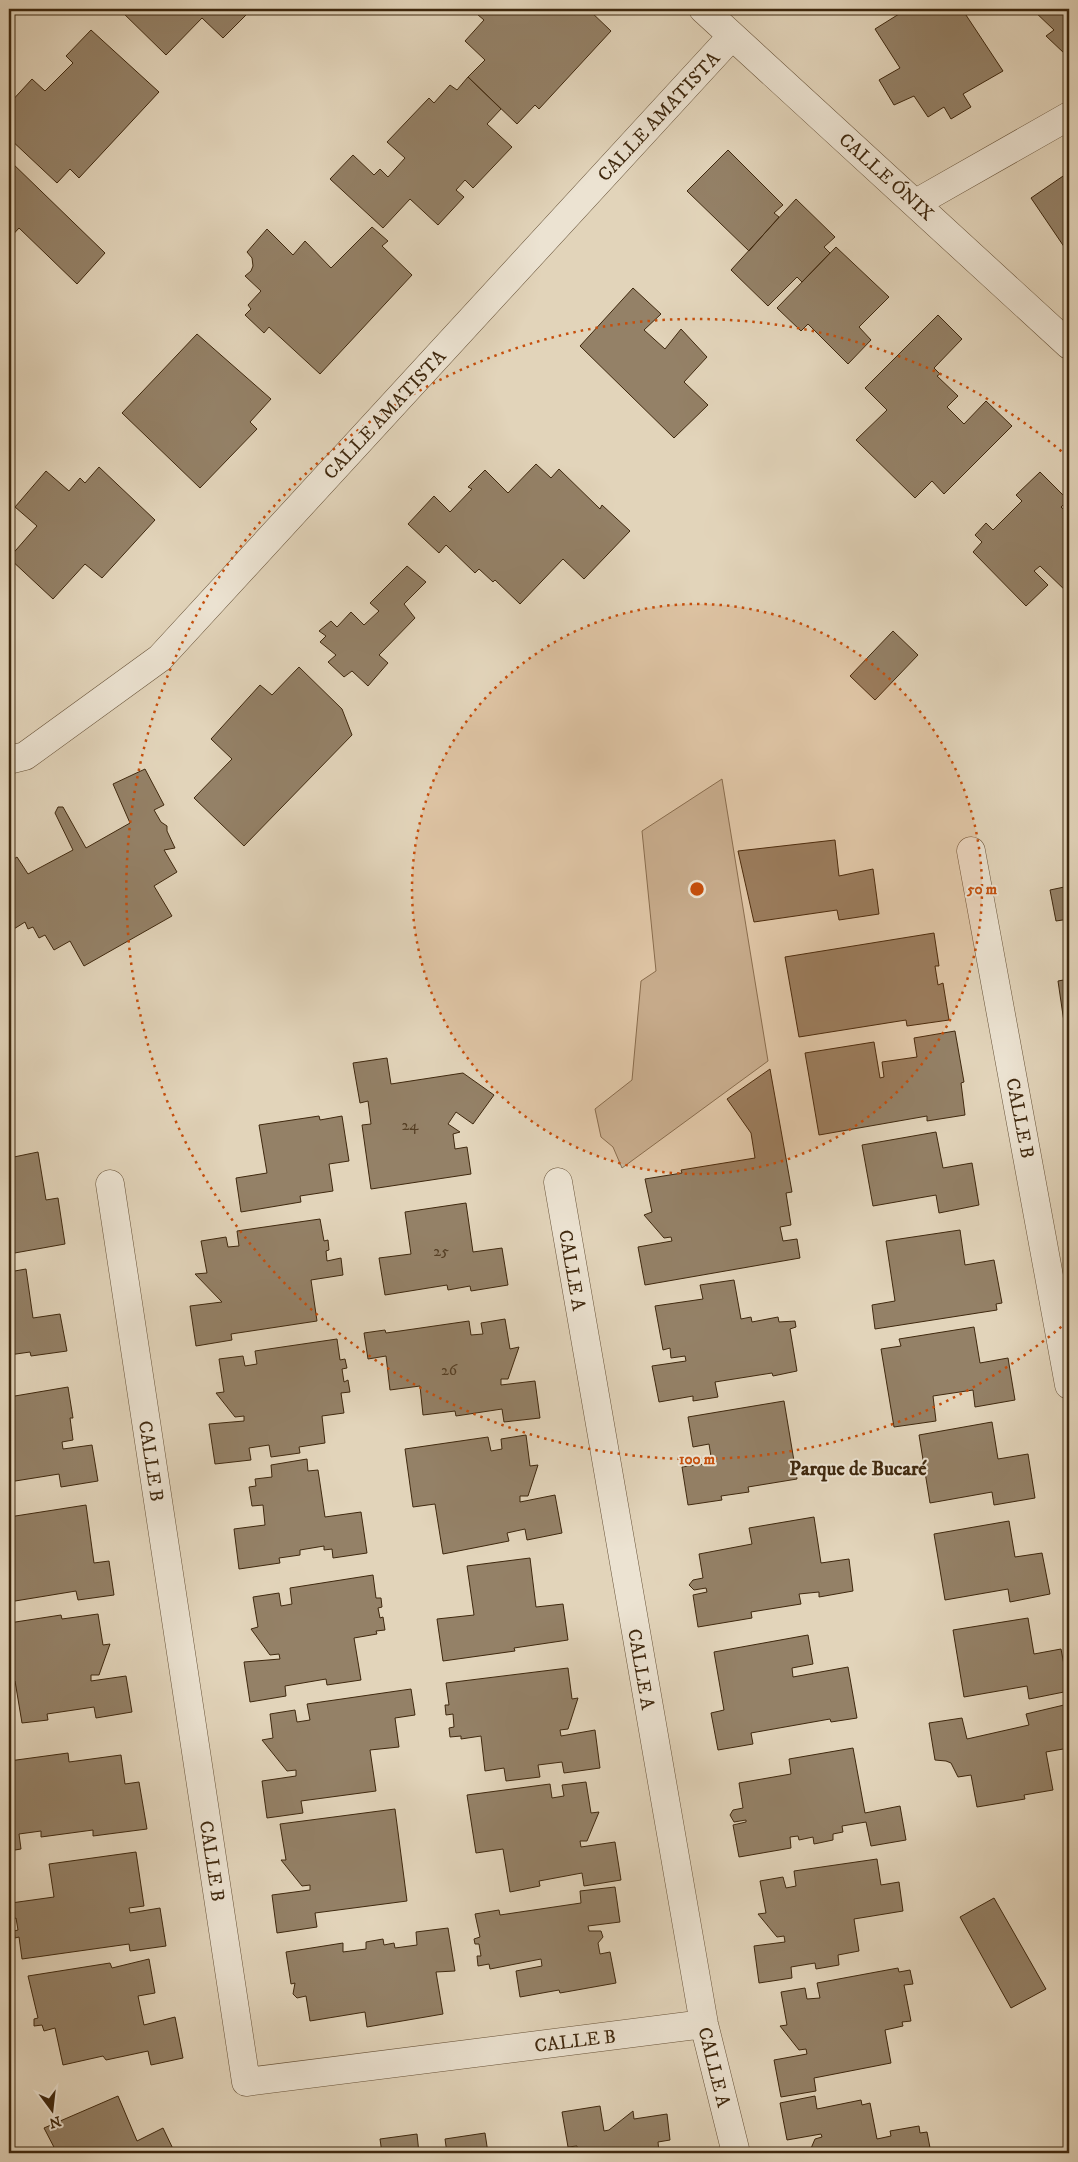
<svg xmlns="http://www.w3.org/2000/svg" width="1078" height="2162" viewBox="0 0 1078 2162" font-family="'IM FELL DW Pica',serif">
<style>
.green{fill:#c6b79d;stroke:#827056}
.building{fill:#948167;stroke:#3f280e}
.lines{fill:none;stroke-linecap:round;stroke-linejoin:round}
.minor-casing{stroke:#685339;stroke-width:29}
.minor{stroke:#ece3d2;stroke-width:28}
.ring{fill:none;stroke:#c64f0c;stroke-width:2.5;stroke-dasharray:2.5 5}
.labels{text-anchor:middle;stroke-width:4;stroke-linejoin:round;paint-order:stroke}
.number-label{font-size:16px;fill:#543e24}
.street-label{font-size:19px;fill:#3f280e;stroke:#ece3d2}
.neighbourhood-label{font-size:20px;font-weight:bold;fill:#3f280e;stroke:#ece3d2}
.centre{fill:#c64f0c;stroke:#ece3d2;stroke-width:2.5}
.ring-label{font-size:15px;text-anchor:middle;font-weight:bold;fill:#c64f0c;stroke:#ece3d2;stroke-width:4;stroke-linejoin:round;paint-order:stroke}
</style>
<rect width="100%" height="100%" fill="#e2d4ba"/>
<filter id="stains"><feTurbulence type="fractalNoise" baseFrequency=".004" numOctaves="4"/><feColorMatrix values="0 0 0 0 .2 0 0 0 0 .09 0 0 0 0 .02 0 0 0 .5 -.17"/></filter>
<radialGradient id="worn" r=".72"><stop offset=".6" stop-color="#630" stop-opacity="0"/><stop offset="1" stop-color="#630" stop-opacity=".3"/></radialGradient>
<!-- green -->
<path class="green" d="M722 779 768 1061 622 1168 613 1147 601 1137 595 1109 632 1080 641 981 656 971 642 831Z"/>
<!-- building -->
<path class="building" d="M119 9H252L223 38 202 18 166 55Z
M471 9H588L611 31 539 109 535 105 517 124 468 77 485 60 465 41 484 20Z
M907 9H962L1003 71 963 94 971 107 951 119 944 107 928 117 914 96 894 105 879 80 900 68 875 29Z
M1032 9H1069V50L1065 54 1046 36 1054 30Z
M91 30 159 92 79 178 70 169 57 183 9 138V104L32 79 45 91 73 63 66 56Z
M468 77 501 109 487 124 512 147 473 188 465 180 456 190 464 197 438 225 410 199 383 228 330 179 353 155 374 175 380 169 388 177 405 158 387 142 429 98 434 103 450 85 457 90Z
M728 150 783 205 774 213 779 217 749 251 687 191Z
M9 160 105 253 77 284 19 228 9 239Z
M1069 172V254L1031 198Z
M796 199 835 237 824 247 830 253 802 282 797 277 768 306 731 270Z
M372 227 388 241 382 246 412 275 320 374 269 327 264 333 245 315 251 309 248 305 261 291 245 276 251 271 253 266 252 258 247 252 267 229 293 255 305 241 331 268Z
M836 247 889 297 859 327 871 340 848 364 808 324 801 331 777 308Z
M633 288 661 314 644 330 665 349 681 329 707 357 684 382 708 405 674 438 580 346Z
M938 315 962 339 934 368 940 374 937 376 958 396 947 407 964 424 986 401 1012 426 944 494 932 481 915 498 856 440 887 410 865 388Z
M197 334 271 399 250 422 257 429 200 488 122 413Z
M536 464 551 478 559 469 600 509 602 505 630 531 584 579 563 559 520 604 495 580 493 582 479 569 475 573 446 545 439 553 408 524 434 496 450 512 472 489 468 487 485 470 508 493Z
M99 467 155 520 102 578 85 564 53 599 9 558 37 526 15 507 46 471 69 491 80 478 85 483Z
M1040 472 1068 500 1061 507 1069 515V594L1040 566 1034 571 1048 585 1026 606 973 552 982 542 975 535 986 523 993 530 1022 501 1016 495Z
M407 566 426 582 404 604 415 618 379 655 388 663 368 686 352 671 344 677 328 662 336 655 320 642 326 636 319 631 331 621 337 627 351 612 364 625 379 611 370 603Z
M893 631 918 655 875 700 850 676Z
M299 667 342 709 352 735 244 846 194 798 232 759 211 739 260 685 272 695Z
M145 769 164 805 154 810 161 822 167 826V831L175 848 164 850 177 872 154 886 172 916 84 966 70 941 54 950 45 935 39 938 33 927 28 929 25 922 9 932V862L17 857 28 874 73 850 55 813 58 807H63L86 848 130 823 113 784Z
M835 840 839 876 873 869 879 914 839 920 837 910 754 922 738 851Z
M1069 886V919L1056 921 1050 890Z
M934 933 939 966H935L938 985 943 983 949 1020 907 1026 906 1020 799 1037 785 957Z
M1069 979V1021L1064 1022 1058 981Z
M955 1031 964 1082 961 1083 965 1115 927 1121V1116L819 1135 805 1053 874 1042 880 1078 884 1077 882 1062 917 1057 914 1038Z
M387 1058 391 1084 463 1073 494 1095 473 1124 456 1112 448 1124 460 1132 453 1134 455 1149 467 1147 471 1174 371 1189 362 1125 371 1124 368 1101 360 1103 353 1063Z
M770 1069 792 1192 786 1193 791 1225 780 1227 783 1241 797 1239 800 1258 645 1285 638 1247 672 1241 671 1237 664 1238 644 1215 652 1212 645 1179 682 1173 681 1170 755 1158 751 1133 727 1099Z
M319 1116 320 1120 342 1116 349 1161 329 1164 333 1191 300 1196 301 1202 241 1212 236 1178 267 1173 259 1125Z
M936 1132 943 1168 972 1163 979 1205 939 1213 936 1195 873 1206 862 1145Z
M38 1152 46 1200 58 1198 65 1244 9 1254V1158Z
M466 1203 473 1252 502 1248 508 1285 471 1291 470 1286 448 1290 447 1285 385 1295 379 1258 411 1254 405 1212Z
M320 1219 324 1241 328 1240 329 1250 326 1251 327 1261 341 1258 343 1275 311 1280 317 1321 231 1334 232 1340 196 1346 190 1306 222 1302 195 1274 207 1273 201 1241 226 1237 228 1247 239 1246 237 1231Z
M960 1230 965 1265 994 1260 1002 1303 996 1304 997 1310 875 1329 872 1305 895 1301 886 1241Z
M26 1269 33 1318 60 1314 67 1351 31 1356 30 1352 9 1355V1272Z
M734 1280 741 1319 751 1317 752 1322 778 1317 779 1322 795 1321 796 1327 790 1329 797 1371 773 1376 772 1373 715 1382 718 1397 693 1401V1396L659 1402 652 1366 686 1361 685 1356 671 1358 670 1348 663 1350 655 1306 703 1299 700 1285Z
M505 1319 510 1349 519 1347 508 1379H501V1385L535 1381 540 1418 504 1422 502 1409 456 1416 455 1411 423 1415 420 1386 390 1390 386 1356 368 1359 364 1333 385 1330 386 1333 469 1321 471 1335 483 1334 481 1323Z
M974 1327 980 1363 1008 1358 1015 1400 975 1407 973 1390 933 1396 936 1421 894 1427 881 1349 901 1346 899 1339Z
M337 1339 340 1360 345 1359 347 1368 342 1369 344 1382 348 1380 350 1392 341 1393 344 1413 322 1416 325 1443 299 1447 300 1453 271 1457 269 1445 249 1448 251 1460 215 1464 209 1424 244 1421V1416L235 1417 216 1393 224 1392 219 1359 243 1356 245 1366 257 1364 255 1351Z
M68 1387 73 1418H70L73 1440 62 1442 63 1449 92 1445 98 1481 61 1487 59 1474 9 1482V1397Z
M784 1401 797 1479 748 1487 749 1492 721 1496 722 1500 688 1505 682 1467 712 1463 709 1444 693 1447 688 1417Z
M992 1422 998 1459 1028 1454 1035 1498 994 1505 992 1492 930 1503 919 1435Z
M526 1435 530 1466 538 1465 528 1496H520V1502L555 1495 562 1533 527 1540 525 1529 507 1533 509 1541 443 1554 435 1504 413 1507 405 1449 488 1437 491 1451 502 1449 501 1439Z
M307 1459 308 1471 318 1470 325 1517 361 1512 367 1553 333 1558 332 1549 324 1550V1546L300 1550V1555L279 1558 280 1563 239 1569 234 1529 265 1525 263 1505 252 1506 249 1487 256 1486 255 1479 272 1477 271 1465Z
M86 1505 94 1563 109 1561 114 1595 78 1600 76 1591 9 1602V1517Z
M814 1517 821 1563 849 1559 853 1591 819 1597V1592L799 1594 801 1604 751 1612 752 1618 698 1627 693 1595 707 1592 706 1588 694 1590 689 1585 693 1580 703 1578 699 1554 752 1544 749 1528Z
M1009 1521 1015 1557 1042 1553 1050 1594 1010 1602 1008 1589 945 1600 934 1534Z
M530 1558 536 1607 563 1604 568 1640 514 1648 515 1651 443 1661 437 1619 474 1615 467 1566Z
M373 1575 376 1598H381L382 1607 378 1608 380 1618 383 1617 385 1630 376 1631 377 1634 354 1638 361 1680 327 1685 326 1679 285 1686 286 1696 250 1702 244 1662 280 1659 279 1654 270 1655 251 1629 258 1627 253 1597 279 1593 281 1606 292 1604 290 1588Z
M98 1614 103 1645 110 1644 99 1675H91V1681L126 1676 132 1712 96 1718 94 1707 47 1714 48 1720 22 1723 15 1681 9 1682V1623L61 1615 62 1619Z
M1028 1618 1034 1654 1061 1649 1069 1691 1029 1699 1027 1686 964 1697 953 1630Z
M808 1635 813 1664 792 1668 793 1677 848 1667 857 1718 831 1722 830 1719 751 1733 753 1744 718 1750 711 1713 724 1710 714 1652Z
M568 1668 572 1699 578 1698 568 1729 560 1730 561 1736 595 1730 600 1768 564 1773 562 1762 538 1765 540 1777 506 1781 504 1768 485 1771 481 1736 461 1739V1736L450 1737 449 1728 454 1727 453 1714 446 1715 445 1705H449L446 1683Z
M411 1689 415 1715 395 1718 399 1747 370 1750 376 1791 301 1801 303 1813 267 1818 262 1781 296 1776V1770L287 1771 262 1740 273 1738 270 1714 295 1710 297 1722 310 1720 307 1704Z
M1064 1705 1069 1736V1748L1046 1752 1053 1790 1024 1795 1025 1799 977 1807 971 1775 958 1777 951 1763 946 1761 935 1760 929 1723 962 1718 967 1739 1029 1725 1026 1714Z
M853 1748 865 1813 900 1806 906 1840 871 1846 866 1822 842 1826 843 1832 833 1834V1840L814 1844 813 1837 799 1840 798 1836 790 1837 791 1848 739 1857 733 1825 746 1822V1820L734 1822 730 1815 733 1810 743 1808 739 1783 791 1774 789 1759Z
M68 1753 69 1762 121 1755 125 1784 139 1782 147 1829 93 1836V1830L41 1837V1831L19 1834 21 1849 9 1851V1808H11L9 1761Z
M586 1782 591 1813 599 1812 587 1841H580L581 1847 615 1842 621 1880 584 1886 582 1873 539 1881 540 1886 510 1892 503 1849 476 1853 467 1795 550 1784 552 1798 564 1796 562 1785Z
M395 1809 407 1901 315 1913 317 1927 277 1933 272 1895 310 1890V1885L302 1886 281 1860H286L280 1824Z
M136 1852 144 1906 129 1908 130 1913 160 1908 166 1946 130 1951 129 1944 22 1959 19 1937 15 1938 14 1931 18 1930 16 1918 13 1919 11 1903 54 1897 49 1864Z
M877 1859 881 1885 899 1882 903 1911 854 1919 859 1951 838 1955 839 1965 816 1969 815 1963 791 1967 792 1978 759 1983 754 1946 785 1942 784 1936 777 1937 758 1914 766 1913 760 1881 783 1877 786 1888 796 1886 794 1871Z
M615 1887 620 1922 588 1926 589 1931H601L603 1937 598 1943 600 1954 610 1952 616 1983 560 1993 559 1990 520 1997 516 1971 542 1966 541 1959 490 1969 489 1964 478 1966 477 1956H481L479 1944H475L474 1939 480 1937 475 1914 499 1910 500 1915 581 1903 580 1891Z
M994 1898 1046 1989 1011 2008 960 1917Z
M448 1928 455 1971 436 1972 443 2014 367 2027 365 2012 310 2021 306 1996 297 1998 293 1994 295 1983 291 1984 286 1952 343 1943V1952L366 1949V1942L383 1939 384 1945 394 1943 395 1948 417 1945 416 1932Z
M149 1959 155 1993 138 1996 144 2025 175 2017 183 2058 151 2065 148 2051 106 2060 103 2056 63 2065 55 2028 44 2031 42 2025 34 2026V2019L38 2018 28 1976 110 1963 112 1968Z
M898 1968 899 1972 910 1970 913 1984 904 1985 911 2021 902 2022 903 2026 885 2030 891 2063 814 2078 816 2091 781 2097 774 2060 807 2054 806 2049 799 2050 780 2026 787 2025 781 1992 805 1988 807 1999 820 1998 817 1983Z
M118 2096 137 2141 163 2128 175 2153H57L44 2128Z
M815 2096 817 2109 861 2100 862 2105 870 2103 877 2139 891 2136 890 2131 919 2126 920 2133 927 2132 931 2153H809L815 2139 822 2137 821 2134 787 2140 780 2103Z
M600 2106 604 2131 609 2130 633 2111 634 2119 667 2114 670 2140 658 2142 659 2152 676 2150V2153H578L577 2146 568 2147 562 2112Z
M485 2133 488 2153H447L445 2139Z
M417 2134 419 2153H382L380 2139Z"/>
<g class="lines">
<defs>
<path id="minor" d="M703 9 1069 345
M916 203 1069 116
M9 760 25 756 160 658 732 36
M971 851 1069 1385
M558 1182 704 2024 736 2153
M110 1184 246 2082 704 2024"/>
</defs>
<!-- minor casing -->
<use href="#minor" class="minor-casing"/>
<!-- minor -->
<use href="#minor" class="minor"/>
</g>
<!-- distance rings -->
<circle cx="697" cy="889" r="285" fill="#c64f0c" fill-opacity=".12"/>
<g class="ring">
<circle cx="697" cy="889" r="285"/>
<path d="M1067 1322A570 570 0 1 1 1067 456"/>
</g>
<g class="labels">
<!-- number labels -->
<g class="number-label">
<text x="410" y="1130">24</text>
<text x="441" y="1256">25</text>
<text x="449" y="1375">26</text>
</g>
<!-- street labels -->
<g class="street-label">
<text transform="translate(658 116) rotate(-47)" y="7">CALLE AMATISTA</text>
<text transform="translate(887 176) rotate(42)" y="7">CALLE ÓNIX</text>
<text transform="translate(384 414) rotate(-47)" y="7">CALLE AMATISTA</text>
<text transform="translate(1021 1118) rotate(79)" y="7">CALLE B</text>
<text transform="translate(573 1270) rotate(80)" y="7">CALLE A</text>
<text transform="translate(152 1461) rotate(81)" y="7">CALLE B</text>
<text transform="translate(642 1669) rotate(80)" y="7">CALLE A</text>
<text transform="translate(213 1861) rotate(81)" y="7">CALLE B</text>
<text transform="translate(575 2040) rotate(-7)" y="7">CALLE B</text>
<text transform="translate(715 2067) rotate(76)" y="7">CALLE A</text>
</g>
<!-- neighbourhood labels -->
<g class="neighbourhood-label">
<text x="858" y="1475">Parque de Bucaré</text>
</g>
</g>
<circle cx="697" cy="889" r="8" class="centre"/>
<g class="ring-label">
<text x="982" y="894">50 m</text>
<text x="697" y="1464">100 m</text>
</g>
<!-- margin -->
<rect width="1078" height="2162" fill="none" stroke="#e2d4ba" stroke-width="30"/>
<rect x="10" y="10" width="1058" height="2142" fill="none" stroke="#3f280e" stroke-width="2.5"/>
<rect x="15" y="15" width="1048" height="2132" fill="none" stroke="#3f280e"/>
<!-- north arrow -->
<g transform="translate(52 2110) rotate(165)" stroke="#ece3d2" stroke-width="4" paint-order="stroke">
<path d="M0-4L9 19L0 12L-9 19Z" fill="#3f280e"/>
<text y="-8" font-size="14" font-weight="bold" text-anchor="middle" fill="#3f280e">N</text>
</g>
<rect width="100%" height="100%" filter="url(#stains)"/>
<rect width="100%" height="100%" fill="url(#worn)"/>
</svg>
